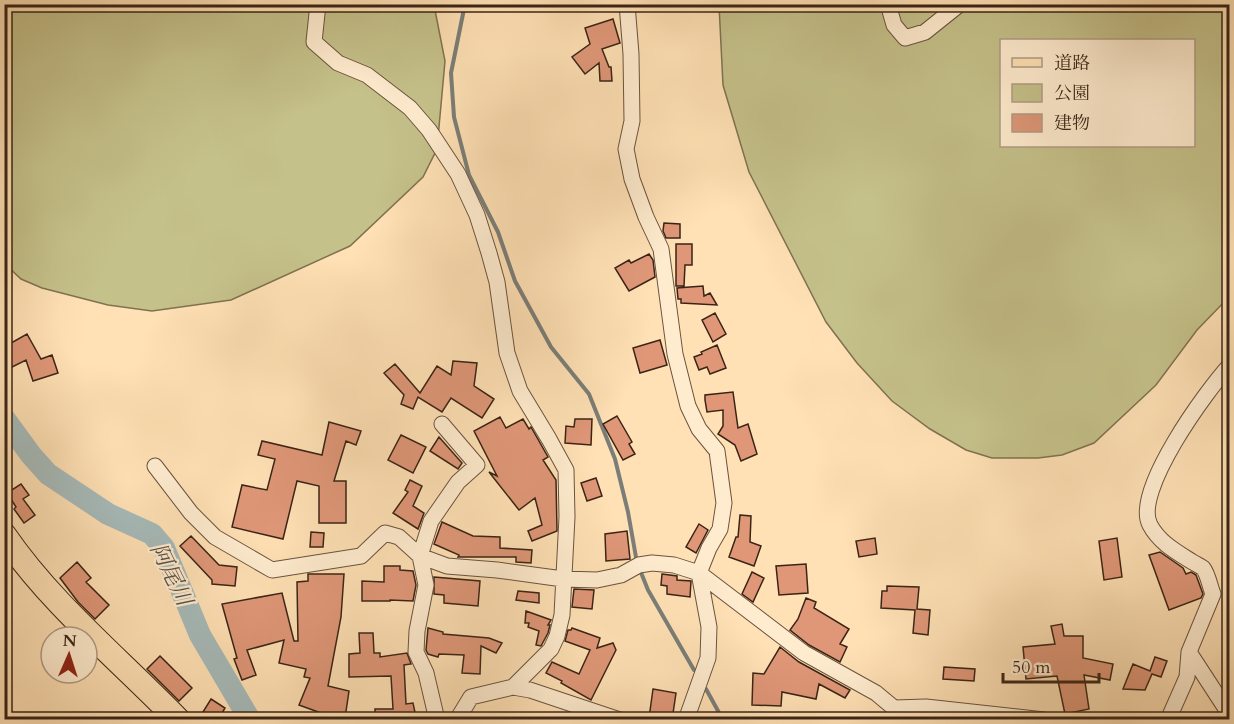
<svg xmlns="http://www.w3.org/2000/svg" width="1234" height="724" viewBox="0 0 1234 724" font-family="Cardo,'Noto Serif JP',serif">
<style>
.green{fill:#c5c18a;stroke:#807250;stroke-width:1.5;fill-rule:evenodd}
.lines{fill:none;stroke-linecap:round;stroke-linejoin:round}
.stream{stroke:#7b7e78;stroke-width:4}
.river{stroke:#a6bab9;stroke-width:22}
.building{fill:#df9778;stroke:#3a2416;stroke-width:1.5}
.street-casing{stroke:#6b533e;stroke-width:17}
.primary-casing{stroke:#3a2416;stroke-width:26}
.street{stroke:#ffeccf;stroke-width:15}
.primary{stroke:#ffe1b5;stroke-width:24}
.labels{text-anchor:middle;stroke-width:4.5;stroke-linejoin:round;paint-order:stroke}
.water-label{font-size:22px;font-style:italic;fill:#5a5147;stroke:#ffeccf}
</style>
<rect width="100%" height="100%" fill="#ffe1b5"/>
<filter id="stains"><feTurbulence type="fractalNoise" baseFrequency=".00333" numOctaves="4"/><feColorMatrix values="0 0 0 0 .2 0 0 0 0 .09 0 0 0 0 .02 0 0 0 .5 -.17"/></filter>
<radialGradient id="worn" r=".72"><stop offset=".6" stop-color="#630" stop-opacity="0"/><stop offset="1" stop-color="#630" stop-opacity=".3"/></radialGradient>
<!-- green -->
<path class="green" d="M4 5H434L445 61 437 149 423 177 350 246 231 300 152 311 108 305 42 288 21 279 5 264Z
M719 5H1229V297L1197 330 1156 385 1094 443 1062 455 1038 458H992L966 450 930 429 892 401 857 363 826 322 749 172 723 85ZM1002 40H1194V146H1002Z"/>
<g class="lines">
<!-- stream -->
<path class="stream" d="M465 4 451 73 454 117 469 175 498 232 515 281 551 347 589 394 615 459 628 512 637 563
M640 570 648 590 694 670
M706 689 723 720"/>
<!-- river -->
<path class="river" d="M4 418 31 455 48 474 108 514 152 534 164 548 200 635 250 720"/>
</g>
<!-- building -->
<path class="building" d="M613 19 620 43 602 49 609 67H611L612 81H600L599 63 585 74 572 57 590 44 585 28Z
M664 223 680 224V238H666L663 231Z
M676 244H692V265H685L684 286H676Z
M649 254 653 260 655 277 629 291 615 268 629 260 631 263Z
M703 286 704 296 710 293 717 305 681 303V299H678L677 288Z
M715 313 726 334 713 342 702 320Z
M27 334 41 359 52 355 58 373 33 381 26 360 4 371V347Z
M660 340 667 365 640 373 633 348Z
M717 345 726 368 710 374 707 367 699 370 694 357 702 354 701 352Z
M453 361 477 363 474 386 494 399 482 418 451 398 442 412 418 397 413 409 401 404 404 395 384 373 395 364 420 393 437 366 451 375Z
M733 392 738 428 748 424 757 454 741 461 735 445 718 434 723 426V410L707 412 705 400V395Z
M617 416 632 442 629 444 635 454 623 460 603 424Z
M500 417 506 428 523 419 529 429 531 427 548 457 543 460 556 480 557 531 532 541 528 531 542 525 535 498 519 510 489 472 497 476 474 431Z
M575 419H592L591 445 565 443 566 426 574 427Z
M329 422 361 431 356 445 346 441 334 481H346V523H319V486L297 481 283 539 232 527 242 485 267 490 275 459 258 455 262 441 322 455Z
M401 435 426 447 413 473 388 460Z
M439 437 462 463 458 469 430 451Z
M596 478 602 496 587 501 581 483Z
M410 480 422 486 413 506 424 513 418 529 393 513 408 492 405 490Z
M21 484 29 495 23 499 35 515 24 523 14 509 16 507 7 493Z
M740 515 751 516 750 542 761 546 754 566 729 557 736 537H738Z
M442 522 473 536 500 537V548L532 550 531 563 516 562V557H458L459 555 434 544Z
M699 524 708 530 696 553 686 547Z
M627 531 630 559 606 561 605 534Z
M311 532 324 533 323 547H310Z
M191 536 219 565 237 567 235 586 212 584V580L180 546Z
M875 538 877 554 859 557 856 541Z
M1117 538 1122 577 1104 580 1099 541Z
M1160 552 1183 568 1186 574 1191 572 1196 575 1203 594 1201 598 1169 610 1149 555Z
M77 562 91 578 86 582 109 605 95 619 78 602 60 578Z
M806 564 808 593 779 595 776 566Z
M384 566H400V570L413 571 416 585 413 601 390 600V601H362V581L384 582Z
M752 572 764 578 753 602 742 594Z
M308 574H344L341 617 328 686 349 691 345 718 332 717 299 705 310 678 304 677 306 669 279 663 284 640 247 650 256 675 242 680 234 659 237 658 222 604 282 593 294 641H298L297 582 308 581Z
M662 574 677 576V580L691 581 690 597 667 594V586L661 585Z
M434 577 480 581 478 606 444 603V595L434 594Z
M887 586 919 587 917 609 930 610 928 635 913 633 915 610 881 608 882 591H887Z
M574 589 594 590 592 609 572 607Z
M518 591 539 593V603L516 600Z
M806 598 816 602 814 608 849 629 840 644 847 647 840 662 809 645 790 630 798 619Z
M526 611 551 620 548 625H550L548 633 541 646 536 645 539 631 528 627 529 623H525Z
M1062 624 1064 636H1083V658L1113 664 1110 680 1084 675 1089 709 1065 714 1057 676 1026 679 1023 647 1055 644 1051 626Z
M428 628 443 632V634L489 638 502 643 496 653 481 646 480 674 462 673 464 655 439 654 438 657 428 654 426 650Z
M572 628 600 638 597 648 613 643 616 650 591 700 561 683 562 681 546 673 552 662 579 674 590 650 565 641 568 630H571Z
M359 633H373L374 653H380V657L407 653 411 664 404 665 406 704 413 703 416 717 404 720H375V709H393L391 676 349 677V654L360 653Z
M780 647 799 662 850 690 845 698 819 684 816 699 782 692 781 706 752 705 753 673 764 674Z
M160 656 192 688 179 701 147 669Z
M1155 657 1167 661 1161 677 1152 674 1145 690 1123 689 1133 664 1150 671Z
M944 667 975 669 974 681 943 679Z
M653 689 676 693 672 720 649 718Z
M211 699 225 708 218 720H198Z"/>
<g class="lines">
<defs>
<path id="street" d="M318 4 314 42 338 63 367 75 410 108 429 130 458 174 477 215 489 253 497 282 507 353 520 391 549 439 566 470 567 517 562 615 557 636 551 649 513 687
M627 4 631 54 632 121 626 149 632 179 646 217 661 249 675 354 688 406 699 429 717 451 724 503 720 529 709 548 699 573 709 627 708 658 686 720
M888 4 894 25 905 38 925 32 960 4
M155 466 191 513 215 537 272 570 361 556 385 533 399 537 420 556 447 566 497 570 563 579 597 580 621 575 639 565 652 563 674 565 699 573 804 653 876 693 894 708 926 707 1044 720
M1189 652 1230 715
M437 720 426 673 416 652 417 631 426 585 420 556 431 521 458 482 477 465 442 424
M457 720 471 697 513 687 530 690 620 720
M1168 720 1187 677 1189 652 1213 594C1210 587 1208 574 1203 568 1200 566 1194 563 1191 561 1175 551 1159 542 1150 525 1132 492 1207 390 1230 365"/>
<path id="primary" d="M4 535C52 605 119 659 178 720"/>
</defs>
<!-- street casing -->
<use href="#street" class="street-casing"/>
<!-- primary casing -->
<use href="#primary" class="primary-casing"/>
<!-- street -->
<use href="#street" class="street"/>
<!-- primary -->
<use href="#primary" class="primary"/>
</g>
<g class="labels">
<!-- water labels -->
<g class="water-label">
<text transform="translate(172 574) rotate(64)" y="8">阿尾川</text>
</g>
</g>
<!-- margin -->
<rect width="1234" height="724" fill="none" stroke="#ffe1b5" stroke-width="24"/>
<rect x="6" y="6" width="1222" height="712" fill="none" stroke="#3a2416" stroke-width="3"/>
<rect x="12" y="12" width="1210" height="700" fill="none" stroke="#3a2416" stroke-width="1.5"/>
<!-- legend -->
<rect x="1000" y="39" width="195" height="108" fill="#ffeccf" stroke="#b09c85" stroke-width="1.5"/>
<rect x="1012" y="58" width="30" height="9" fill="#ffe1b5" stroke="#b09c85" stroke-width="1.5"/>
<text x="1054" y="69" font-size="18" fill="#3a2416">道路</text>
<rect x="1012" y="84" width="30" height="18" fill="#c5c18a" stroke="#b09c85" stroke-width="1.5"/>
<text x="1054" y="99" font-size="18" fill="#3a2416">公園</text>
<rect x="1012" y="114" width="30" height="18" fill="#df9778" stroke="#b09c85" stroke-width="1.5"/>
<text x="1054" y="129" font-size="18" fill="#3a2416">建物</text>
<!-- north arrow -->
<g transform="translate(69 655) rotate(3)"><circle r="28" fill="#ffeccf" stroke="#b09c85" stroke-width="1.5"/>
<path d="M0-4.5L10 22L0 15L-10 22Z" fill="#8f2418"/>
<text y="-9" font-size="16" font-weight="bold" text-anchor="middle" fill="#3a2416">N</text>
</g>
<!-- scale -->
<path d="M1003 673v9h96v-9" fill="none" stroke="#3a2416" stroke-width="3"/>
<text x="1012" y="673" font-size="18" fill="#3a2416" stroke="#ffeccf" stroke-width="4.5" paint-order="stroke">50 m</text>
<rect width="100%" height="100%" filter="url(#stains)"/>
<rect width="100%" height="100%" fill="url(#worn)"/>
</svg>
